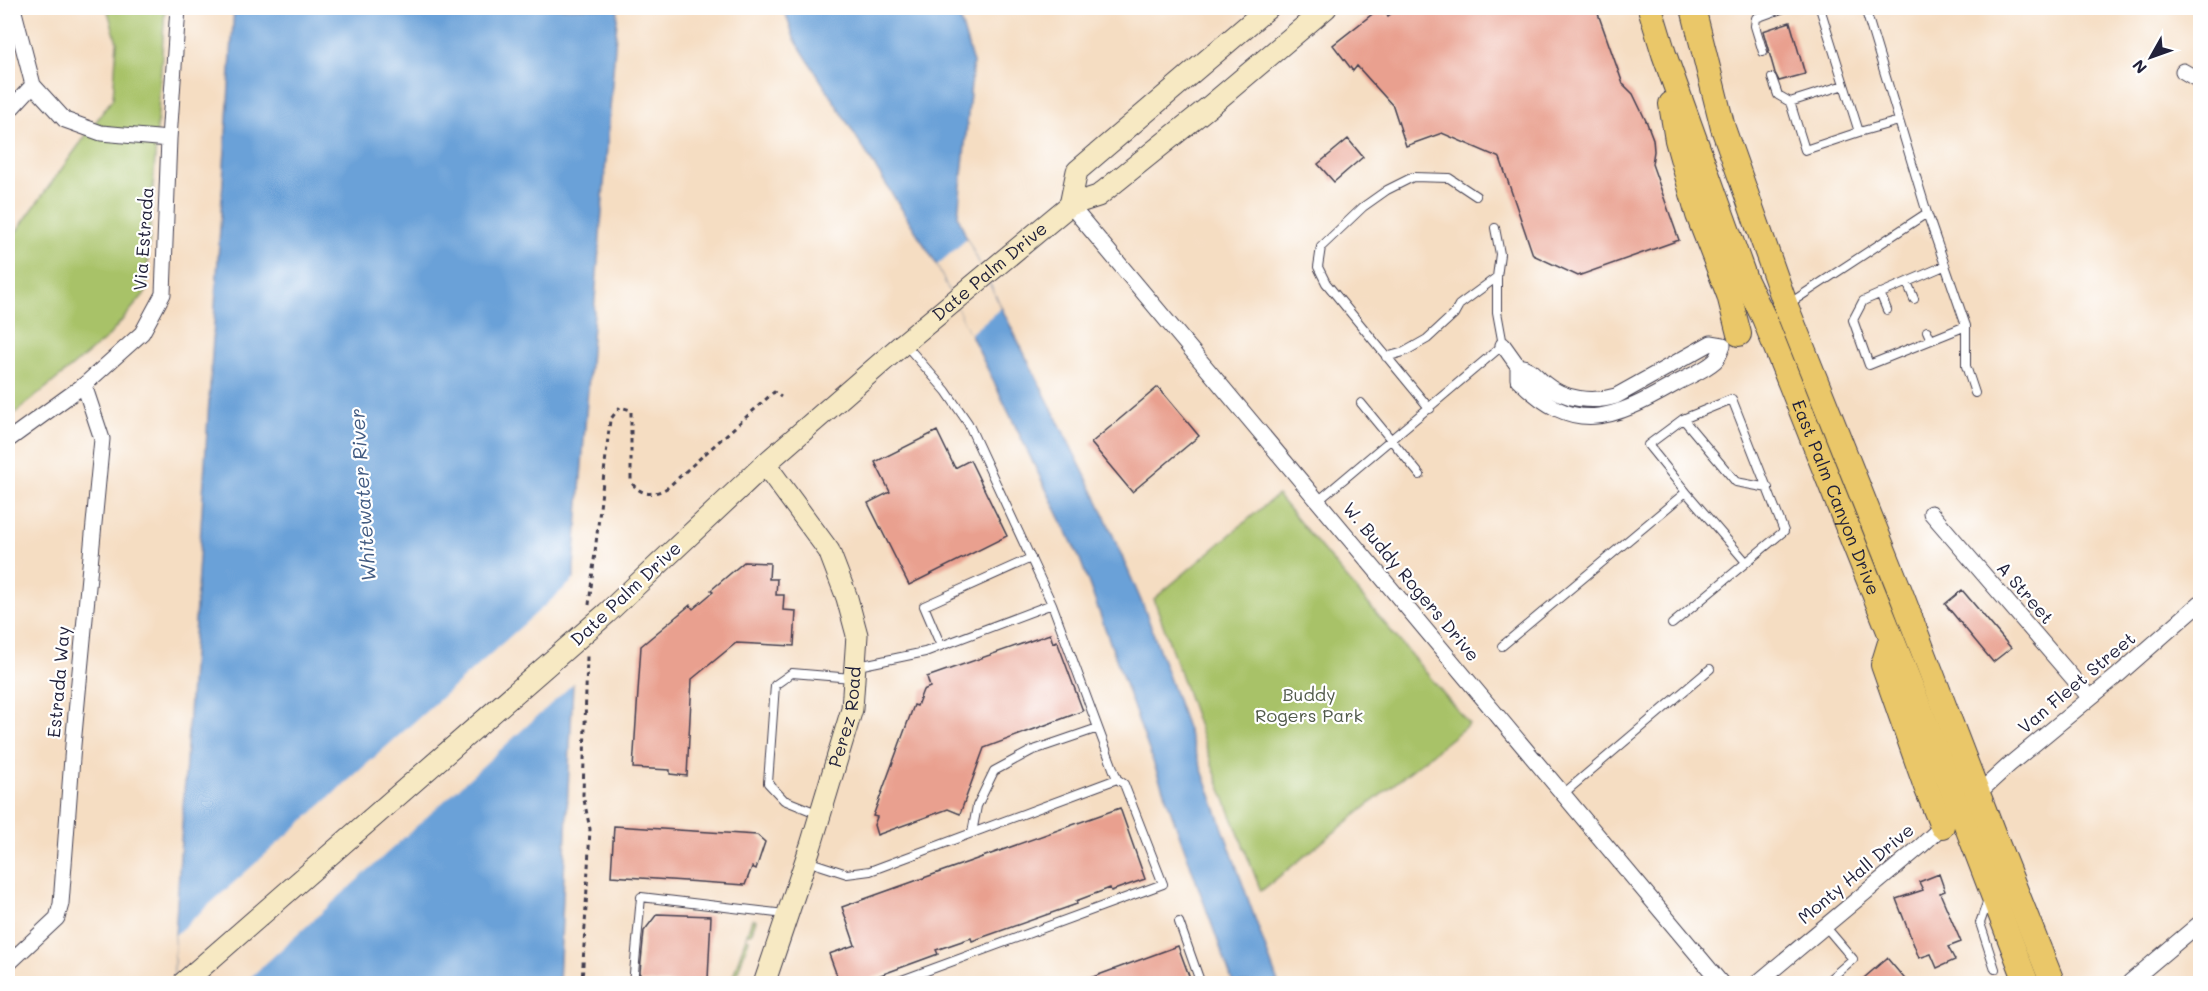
<svg xmlns="http://www.w3.org/2000/svg" width="2208" height="991" viewBox="0 0 2208 991" font-family="Mali,sans-serif">
<style>
.green{fill:#a8c268;stroke:#657252;stroke-width:1.5}
.water{fill:#6aa1d8;stroke:#46628a;stroke-width:1.5}
.pier{fill:#f5ddc2}
.building{fill:#e9a08f}
.lines{fill:none;stroke-linecap:round;stroke-linejoin:round}
.service-casing{stroke:#423e4f;stroke-width:10}
.minor-casing{stroke:#423e4f;stroke-width:17}
.secondary-casing{stroke:#423e4f;stroke-width:23}
.primary-casing{stroke:#423e4f;stroke-width:26}
.path{stroke:#423e4f;stroke-width:3;stroke-dasharray:4.5 4.5;stroke-linecap:butt}
.service{stroke:#fff;stroke-width:8}
.minor{stroke:#fff;stroke-width:15}
.secondary{stroke:#f7e9c3;stroke-width:21}
.primary{stroke:#eac769;stroke-width:24}
.secondary-bridge-casing{stroke:#423e4f;stroke-width:23;stroke-linecap:butt}
.secondary-bridge{stroke:#f7e9c3;stroke-width:21}
.labels{text-anchor:middle;stroke-width:4.5;stroke-linejoin:round;paint-order:stroke}
.street-label{font-size:18px;fill:#22223b;stroke:#fff}
.park-label{font-size:18px;fill:#515a4b;stroke:#fff}
.water-label{font-size:20px;font-style:italic;fill:#425b82;stroke:#fff}
</style>
<rect width="100%" height="100%" fill="#fff"/>
<filter id="ink" filterUnits="userSpaceOnUse"><feTurbulence type="fractalNoise" baseFrequency=".0167" numOctaves="2"/><feDisplacementMap in="SourceGraphic" scale="12" xChannelSelector="R" yChannelSelector="G"/><feConvolveMatrix kernelMatrix="1 2 1 2 8 2 1 2 1" color-interpolation-filters="sRGB"/></filter>
<filter id="wash" filterUnits="userSpaceOnUse"><feTurbulence type="fractalNoise" baseFrequency=".008" numOctaves="4" result="noise"/><feDisplacementMap in="SourceGraphic" scale="24" xChannelSelector="R" yChannelSelector="G"/><feGaussianBlur stdDeviation="1.35" result="paint"/><feColorMatrix in="noise" values="0 0 0 0 0 0 0 0 0 0 0 0 0 0 0 0 0 1.4 0 .05"/><feComposite in="paint" operator="in"/></filter>
<g filter="url(#wash)">
<rect width="100%" height="100%" fill="#f5ddc2"/>
<!-- green -->
<path class="green" d="M107 8H165L146 292 107 338 8 419V243L113 98 117 42Z
M1277 495 1469 724 1261 891 1219 784 1154 599Z
M752 919 756 920 751 934H747L746 938 749 939 735 980 732 979Z"/>
<!-- water -->
<path class="water" d="M234 8H618L574 566 573 683 559 983 174 984 175 935Z
M784 8H957L973 63 958 216 967 239 1100 505 1145 610 1278 983H1233L1080 559 937 265 794 38Z"/>
<!-- pier -->
<path class="pier" d="M967 239 1001 308 970 334 937 265Z
M577 577 576 681 243 984 174 983 175 935Z"/>
<g id="blocks">
<!-- building -->
<path class="building" d="M1380 8H1382L1388 16 1399 8H1596L1623 84 1633 94 1647 123 1653 139 1654 151 1652 164 1679 240 1578 276 1533 255 1500 158 1442 133 1406 146 1393 106 1357 66 1353 71 1333 45Z
M1790 22 1805 74 1779 81 1775 73 1763 31Z
M1348 139 1363 157 1334 182 1318 164Z
M1158 387 1199 436 1132 492 1091 443Z
M937 431 955 468 970 460 1007 536 909 585 868 503 890 492 875 462Z
M744 562 770 563 769 579H777L776 595H784L783 610 796 611 794 646 736 643 692 679 687 776 670 774V770L633 768 641 646 690 605 693 609 713 592 711 590Z
M1962 590 2011 648 1993 662 1945 604Z
M1050 634 1053 643 1057 641 1083 711 984 748 960 814 948 809 877 835 874 825 877 817 873 816 914 705 917 706 923 690 930 687 927 677Z
M1120 808 1145 879 1111 891 1110 888 1076 901 1077 904 972 941 971 938 936 950 938 954 856 984H840L829 954 855 945 842 907Z
M614 826 757 835 765 842 756 869 752 867 745 885 611 876Z
M1939 874 1945 891 1940 893 1961 942 1948 947 1955 960 1937 968 1931 954 1919 958 1896 899 1923 890 1919 882Z
M657 914 711 916 708 979H702V984L639 982 644 931Z
M1178 946 1192 984H1079V982Z
M1887 958 1909 984H1857Z"/>
</g>
</g>
<g filter="url(#ink)">
<use href="#blocks" fill-opacity="0" stroke="#423e4f" stroke-width="1.5"/>
<g class="lines">
<defs>
<path id="service" d="M1820 8 1859 132 1805 150 1790 102 1844 85
M1763 52 1755 26 1756 18 1784 8
M1772 78 1778 95 1790 102
M1859 132 1899 121
M1927 213 1966 326 1869 365 1853 320 1863 301 1944 266
M1907 282 1914 299
M1880 293 1887 310
M1790 303 1927 213 1865 8
M1966 326V366L1975 393
M1927 331 1931 340
M1386 357 1404 352 1427 339 1454 314 1459 305 1497 277
M1361 403 1420 475
M1430 409 1326 283 1318 267 1321 247 1363 207 1387 190 1413 177 1449 178 1476 196
M1683 419 1736 482 1768 488
M1686 492 1746 562
M1318 501 1503 345 1497 312V277L1500 254 1495 228
M1052 604 1117 779
M941 646 924 606 1031 558
M1502 646 1686 492 1648 445 1683 419 1732 399 1784 531 1672 624
M858 666 925 652 1052 604 968 423 946 391 904 343
M1563 794 1710 669
M819 814 784 800 768 783 775 685 792 673 852 678
M972 833 977 806 994 771 1031 751 1098 728
M807 861 847 874 870 871 1117 779 1124 784 1163 884 891 984
M1988 900 1980 923 1995 969
M1179 922 1201 984
M633 984 641 897 785 914
M1824 984 1853 959 1825 926"/>
<path id="minor" d="M13 8 33 85 65 120 101 133 169 139
M2183 71 2200 81
M8 112 33 85
M1070 205 1722 984
M1503 345 1518 366V379C1574 436 1612 420 1675 384 1687 377 1704 371 1715 361 1719 357 1721 350 1723 345
M1518 366C1532 368 1534 375 1544 383 1564 400 1593 403 1616 396L1711 343 1723 345
M8 440 84 385 142 333 163 294 169 139 178 8
M1931 513 2090 698
M1973 798 2009 765 2118 675 2200 603
M8 964 57 918 61 904 73 745 102 439 84 385
M1756 984 1921 846 1948 821
M2132 984 2130 982 2200 923"/>
<g id="secondary">
<path d="M1070 205 1077 171 1268 8"/>
<path id="s1" d="M607 613 765 464 904 343 1070 205 1098 196 1210 106 1326 8"/>
<path id="s2" d="M764 984 811 845 852 709 857 635 847 598 829 551 765 464"/>
</g>
<g id="primary">
<path id="s3" d="M1650 8 1664 54 1745 279 1764 318 1960 809 2027 984"/>
<path d="M1693 8 1723 128 1786 306 1900 591 1995 838 2053 984"/>
<path d="M1671 104 1677 140 1698 215 1729 295 1739 334"/>
<path d="M1891 639 1883 665 1926 787 1942 826"/>
</g>
</defs>
<!-- service casing -->
<use href="#service" class="service-casing"/>
<!-- minor casing -->
<use href="#minor" class="minor-casing"/>
<!-- secondary casing -->
<use href="#secondary" class="secondary-casing"/>
<!-- primary casing -->
<use href="#primary" class="primary-casing"/>
<!-- path -->
<path class="path" d="M589 605 610 420 620 407 631 410V482C641 496 653 496 667 488L774 392 781 397
M582 984 590 829 583 795 587 656"/>
<!-- service -->
<use href="#service" class="service"/>
<!-- minor -->
<use href="#minor" class="minor"/>
<!-- secondary -->
<use href="#secondary" class="secondary"/>
<!-- primary -->
<use href="#primary" class="primary"/>
<defs>
<path id="secondary-bridge" d="M182 984 607 613"/>
</defs>
<!-- secondary-bridge casing -->
<use href="#secondary-bridge" class="secondary-bridge-casing"/>
<!-- secondary-bridge -->
<use href="#secondary-bridge" class="secondary-bridge"/>
</g>
</g>
<g class="labels">
<!-- street labels -->
<g class="street-label">
<text transform="translate(144 239) rotate(-86)" y="6">Via Estrada</text>
<text dy="6" stroke="none"><textPath href="#s1" startOffset="513">Date Palm Drive</textPath></text>
<text dy="6" stroke="none"><textPath href="#s3" startOffset="524">East Palm Canyon Drive</textPath></text>
<text transform="translate(1411 582) rotate(50)" y="6">W. Buddy Rogers Drive</text>
<text transform="translate(2025 593) rotate(49)" y="6">A Street</text>
<text transform="translate(626 594) rotate(-43)" y="6">Date Palm Drive</text>
<text transform="translate(59 682) rotate(-85)" y="6">Estrada Way</text>
<text transform="translate(2077 683) rotate(-40)" y="6">Van Fleet Street</text>
<text dy="6" stroke="none"><textPath href="#s2" startOffset="280">Perez Road</textPath></text>
<text transform="translate(1856 874) rotate(-40)" y="6">Monty Hall Drive</text>
</g>
<!-- park labels -->
<g class="park-label">
<text x="1309" y="701">Buddy<tspan x="1309" dy="21">Rogers Park</tspan></text>
</g>
<!-- water labels -->
<g class="water-label">
<text transform="translate(363 495) rotate(-94)" y="7">Whitewater River</text>
</g>
</g>
<!-- margin -->
<rect width="2208" height="991" fill="none" stroke="#fff" stroke-width="30"/>
<!-- north arrow -->
<g transform="translate(2151 57) rotate(230)" stroke="#ffffff" stroke-width="4.5" paint-order="stroke">
<path d="M0-4.5L10 22L0 15L-10 22Z" fill="#22223b"/>
<text y="-9" font-size="16" font-weight="bold" text-anchor="middle" fill="#22223b">N</text>
</g>
</svg>
